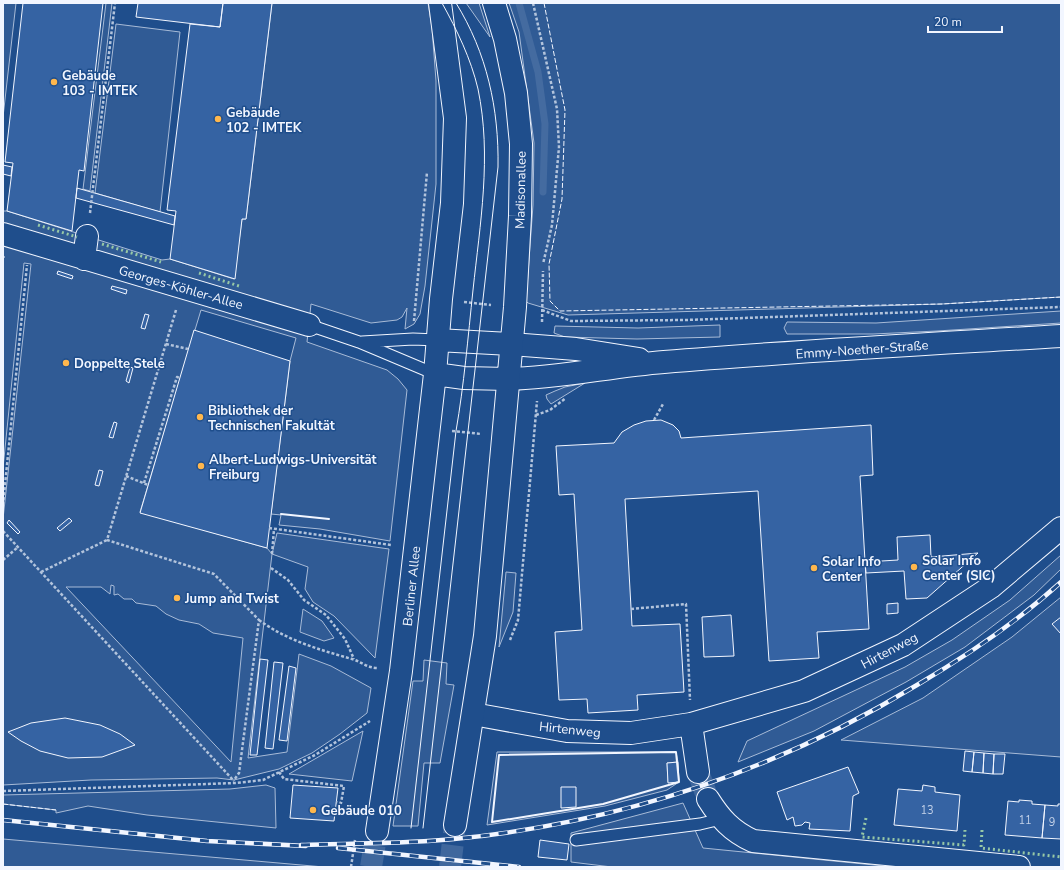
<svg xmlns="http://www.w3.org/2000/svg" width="1064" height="870" viewBox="0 0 1064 870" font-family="'Nunito Sans',sans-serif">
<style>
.built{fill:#305b95;stroke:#a8bbd7;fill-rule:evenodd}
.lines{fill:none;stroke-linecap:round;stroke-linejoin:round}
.stream{stroke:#446ba0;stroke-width:7}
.building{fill:#3563a3;stroke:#f2f6ff}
.street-tunnel{stroke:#3f679d;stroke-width:22;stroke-dasharray:22 11;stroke-linecap:butt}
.secondary-tunnel{stroke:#3f679d;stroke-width:22;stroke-dasharray:22 11;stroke-linecap:butt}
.lane-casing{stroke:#f2f6ff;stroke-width:13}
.street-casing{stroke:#f2f6ff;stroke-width:24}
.secondary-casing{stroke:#f2f6ff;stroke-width:24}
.path{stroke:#b3c4dc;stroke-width:2.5;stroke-dasharray:3 2;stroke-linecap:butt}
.lane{stroke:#1f4e8c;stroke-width:11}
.street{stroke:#1f4e8c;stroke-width:22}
.secondary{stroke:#1f4e8c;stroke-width:22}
.tram{stroke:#f2f6ff;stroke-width:1}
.rail-casing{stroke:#f2f6ff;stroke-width:4.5}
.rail{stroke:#1f4e8c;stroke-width:3;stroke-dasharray:9;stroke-linecap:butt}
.hedge{stroke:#97c8a6;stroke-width:3;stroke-dasharray:2 3;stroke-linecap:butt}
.fence{stroke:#f2f6ff;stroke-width:1;stroke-dasharray:5 2;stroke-linecap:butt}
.wall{stroke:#f2f6ff;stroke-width:2}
.poi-dot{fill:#ffb74d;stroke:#1f4e8c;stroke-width:1.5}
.labels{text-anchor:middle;stroke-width:3;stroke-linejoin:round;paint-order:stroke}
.number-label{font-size:11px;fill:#c3d1e8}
.poi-label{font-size:13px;font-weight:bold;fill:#f2f6ff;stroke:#1f4e8c;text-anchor:start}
.street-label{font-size:13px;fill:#f2f6ff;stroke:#1f4e8c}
</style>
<rect width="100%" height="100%" fill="#1f4e8c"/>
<!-- built -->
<path class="built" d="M3 3H16L3 117Z
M106 3H112L90 191 83 189Z
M272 3H428L432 28 436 81V184L425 286 420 314 414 324 405 329 407 308 402 317 397 320 371 323 311 304 307 342 387 370 398 379 407 390 390 541 320 529 279 525 281 515 271 514 290 361 296 338 201 310 140 512 267 548 272 554 277 533 389 549 375 658 334 616 313 602 305 589 308 567 272 554 248 758 287 752 299 654 331 666 371 688 367 713 340 734 312 753 279 769 234 780 217 778 91 780 3 785V519L31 264 24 263 3 468V258L5 257 3 256V211H7L162 260 170 259 234 279 242 219H246ZM111 585 114 586V595L118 594 124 599H132L136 603 156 606 166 614 179 620 199 624 213 633 243 638 231 762 66 587H101L110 594Z
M466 3H479L490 37 471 10Z
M509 3H1061V297L942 304 568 315 528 303 526 301 533 205 534 143 519 32Z
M116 24 180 32 160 212 95 193Z
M1061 311V323L937 331 873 334H787L784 328 787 322 876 323Z
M720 325V337L637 339 565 337 554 333 555 326 638 328Z
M585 383 551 404 547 399 546 395 555 391 565 387Z
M1061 555V569L1034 595 965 647 906 682 814 731 738 762 747 741 905 667 952 640 1010 600Z
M506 572 516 573 513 612 499 647Z
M1061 597V757L841 740 923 698 1012 637Z
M303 609 322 621 334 638 324 641 300 632Z
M424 660 447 663 446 684 454 685 440 763H424L418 826H393L413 681H423Z
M363 731 352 781 289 774Z
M497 752H676L678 762 667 763 668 782H679L667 790 605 806 487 825Z
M266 785 275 788 276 828 147 815 88 806 56 813V810L3 804V795L230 789Z
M683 803 703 848 894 867H612L571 862V833Z
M3 839 233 859 324 867H3Z"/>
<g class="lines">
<!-- stream -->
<path class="stream" d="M519 3 538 72 545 124 543 192"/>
</g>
<!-- building -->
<path class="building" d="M23 3H103L84 171 79 170 72 231 7 211 13 163 5 162Z
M138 3H223L220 27 136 17Z
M223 3H272L246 219H242L235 279 170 259 176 211 167 210 190 24 220 27Z
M3 165 12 167 11 176 3 174Z
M77 188 175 216 174 225 76 198Z
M58 271 73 276 72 279 57 274Z
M112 286 127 290 126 294 111 289Z
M145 314 149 315 145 329 141 328Z
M194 330 290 361 267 548 140 513Z
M130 367 133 368 129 383 126 381Z
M661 420 673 425 679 431 681 438 871 425 873 475 860 476 869 629 817 632 819 658 769 661 758 491 625 499 632 626 680 624 684 692 637 695 638 710 588 713 587 699 559 700 555 632 582 630 574 494 559 495 556 446 614 443 622 432 634 425 646 421Z
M114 422 117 423 113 438 109 437Z
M99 470 103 471 99 486 95 485Z
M69 518 72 521 60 531 57 528Z
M9 520 20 532 18 534 7 523Z
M930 535 931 557 978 553 927 598 906 599 904 571 866 573 865 562 898 560 897 537Z
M898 603V613L887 614V604Z
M731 615 734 656 704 657 702 617Z
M1061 617V634L1052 624Z
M260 659 268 660 257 755H250Z
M274 662 283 663 273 749 265 748Z
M289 666 296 668 287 741 279 740Z
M65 718 100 725 120 734 135 745 102 757 68 758 40 751 21 741 8 732 31 723Z
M965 751 974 752 972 772 963 771Z
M974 752 984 753 983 773 972 772Z
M984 753 994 754 993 774 983 773Z
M994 754H1005L1003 774H993Z
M678 762 679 782 668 783 667 763Z
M848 767 859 793 853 796 850 831 809 829 810 823 805 822 802 825 795 826 793 817 787 820 777 792Z
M293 785 338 788 334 821 290 818Z
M923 785 935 787V792L960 795 957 831 894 825 898 789 922 791Z
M561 787H576V807L561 808Z
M1019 800 1032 801V804L1045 805 1042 838 1005 835 1008 801 1019 802Z
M1058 804H1061V839L1042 838 1045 805 1058 806Z
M540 840 569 844 567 860 538 857Z"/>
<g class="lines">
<!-- street-tunnel -->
<path class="street-tunnel" d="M698 772 708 799"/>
<!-- secondary-tunnel -->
<path class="secondary-tunnel" d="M371 867 377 831
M450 867 455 825"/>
<defs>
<path id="lane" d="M309 325 359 342 435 374
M362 342 413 339 437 340
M576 840 700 824 721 819"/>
<path id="street" d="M3 234 309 325
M84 259 87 236
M511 344 576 349 639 359
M508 379C561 378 611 366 664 362 796 351 929 344 1061 336
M473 714 567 731 631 733 691 724 804 691 903 645 991 587 1061 528
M691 724 698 772
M708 799C720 818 731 831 753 841L1019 867"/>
<path id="secondary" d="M437 340 511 344
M435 374 464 378 508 379
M455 825 485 636 515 307 520 216 521 144 516 93 505 39 494 3
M377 831 401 671 435 374 441 299 452 203 455 118 440 3"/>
</defs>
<!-- lane casing -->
<use href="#lane" class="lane-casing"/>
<!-- street casing -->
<use href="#street" class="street-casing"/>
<!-- secondary casing -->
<use href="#secondary" class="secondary-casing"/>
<!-- path -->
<path class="path" d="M533 3 557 109 559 147 552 225 543 264
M90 213 115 3
M464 302 491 305
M176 310 107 540 214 574 259 620 239 773 234 780
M542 310 571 321 686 320 1061 307
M414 321 427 172
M542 322 543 271
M166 344 188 349
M536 415 550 410 566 398
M654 420 663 404
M452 431 481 434
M126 476 148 485
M144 483 177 377 180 378
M3 505 27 265
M269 528 391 545
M3 531 234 781
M272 554 274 529
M3 560 18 547
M271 568 288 580 304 600 326 615 345 639 354 659
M41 572 107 540
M631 609 686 604 690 700
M259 620C286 640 320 650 352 659 362 662 367 668 378 668
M510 640 518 620 537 401
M279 772 284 779 344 786 341 803 336 802
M3 791 236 783 263 780 315 755 370 721
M351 867 355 840"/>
<!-- lane -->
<use href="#lane" class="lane"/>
<!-- street -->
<use href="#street" class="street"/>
<!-- secondary -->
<use href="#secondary" class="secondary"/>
<!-- tram -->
<path class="tram" d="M411 828 456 431C464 385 468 337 473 290 480 224 492 156 478 89 471 59 457 30 442 3
M423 828 498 167C499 109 487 53 456 3"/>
<defs>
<path id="rail" d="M3 820 207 841 306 846
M301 845C352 843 404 844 454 839 619 823 775 771 917 685 968 655 1017 622 1061 582
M338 848 519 867"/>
</defs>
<!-- rail casing -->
<use href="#rail" class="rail-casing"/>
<!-- rail -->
<use href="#rail" class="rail"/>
<!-- hedge -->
<path class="hedge" d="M38 225 77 237
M102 244 161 262
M199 273 239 286
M866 818 862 837 964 845 965 830
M982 830 981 848 1061 857"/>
<!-- fence -->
<path class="fence" d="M544 3 565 110 562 199 549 264 550 301 560 311 942 304 1061 297
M3 804 56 810"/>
<!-- wall -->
<path class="wall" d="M281 514 329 519
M676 752 679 782 603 804 492 822 499 755Z"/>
</g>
<!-- markers -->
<g class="poi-dot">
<circle cx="54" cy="82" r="4"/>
<circle cx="218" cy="119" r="4"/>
<circle cx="66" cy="363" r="4"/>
<circle cx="200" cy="417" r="4"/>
<circle cx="201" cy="466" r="4"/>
<circle cx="914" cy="567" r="4"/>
<circle cx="814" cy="568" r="4"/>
<circle cx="177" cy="598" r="4"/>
<circle cx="313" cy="810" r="4"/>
</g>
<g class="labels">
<!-- number labels -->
<g class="number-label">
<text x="927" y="814">13</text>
<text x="1025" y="824">11</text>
<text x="1052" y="826">9</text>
</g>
<!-- poi labels -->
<g class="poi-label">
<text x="62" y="80">Gebäude<tspan x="62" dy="15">103 - IMTEK</tspan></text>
<text x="226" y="117">Gebäude<tspan x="226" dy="15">102 - IMTEK</tspan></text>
<text x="74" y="368">Doppelte Stele</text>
<text x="208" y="415">Bibliothek der<tspan x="208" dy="15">Technischen Fakultät</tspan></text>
<text x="209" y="464">Albert-Ludwigs-Universität<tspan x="209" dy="15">Freiburg</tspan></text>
<text x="922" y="565">Solar Info<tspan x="922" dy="15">Center (SIC)</tspan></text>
<text x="822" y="566">Solar Info<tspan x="822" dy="15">Center</tspan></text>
<text x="185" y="603">Jump and Twist</text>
<text x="321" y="815">Gebäude 010</text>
</g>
<!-- street labels -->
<g class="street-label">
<text transform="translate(520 190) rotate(-89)" y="5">Madisonallee</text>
<text transform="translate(181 287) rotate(16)" y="5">Georges-Köhler-Allee</text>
<text transform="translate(862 349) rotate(-4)" y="5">Emmy-Noether-Straße</text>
<text transform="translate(411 586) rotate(-84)" y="5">Berliner Allee</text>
<text transform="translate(889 650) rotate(-28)" y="5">Hirtenweg</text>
<text transform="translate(570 729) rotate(6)" y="5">Hirtenweg</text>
</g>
</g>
<!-- border -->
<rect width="1064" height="870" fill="none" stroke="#f2f6ff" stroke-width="8"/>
<!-- scale -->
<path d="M928 26v6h74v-6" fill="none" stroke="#f2f6ff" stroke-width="2"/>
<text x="934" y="26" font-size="12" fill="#f2f6ff" stroke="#1f4e8c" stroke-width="3" paint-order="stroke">20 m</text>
</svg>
